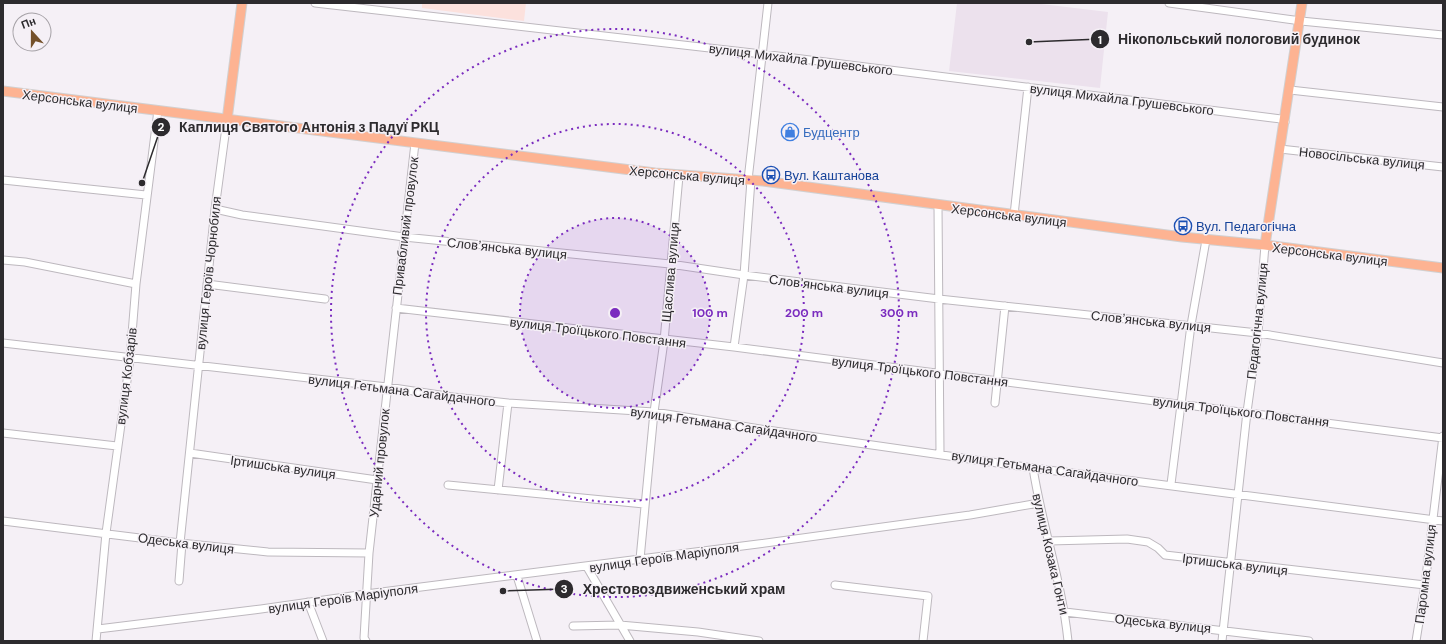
<svg xmlns="http://www.w3.org/2000/svg" width="1446" height="644" viewBox="0 0 1446 644" font-family="'DM Sans',sans-serif">
<style>
.built{fill:#ece1ed}
.education{fill:#fce1dd}
.lines{fill:none;stroke-linecap:round;stroke-linejoin:round}
.minor-casing{stroke:#bdb8be;stroke-width:9}
.major-casing{stroke:#d1d0d1;stroke-width:11}
.minor{stroke:#fff;stroke-width:7}
.major{stroke:#fdb392;stroke-width:9}
.ring{fill:none;stroke:#7b2cbf;stroke-width:2;stroke-dasharray:2 4}
.labels{text-anchor:middle;stroke-width:3;stroke-linejoin:round;paint-order:stroke}
.street-label{font-size:13px;fill:#2d2b2e;stroke:#f5f0f6}
.shop-label{font-size:13px;fill:#366cbe;stroke:#f5f0f6;text-anchor:start}
.transit-label{font-size:13px;fill:#164399;stroke:#f5f0f6;text-anchor:start}
.centre{fill:#7b2cbf;stroke:#f5f0f6;stroke-width:2}
.ring-label{font-size:12px;text-anchor:middle;font-weight:bold;fill:#7b2cbf;stroke:#f5f0f6;stroke-width:3;stroke-linejoin:round;paint-order:stroke}
.leader{fill:none;stroke:#2d2b2e;stroke-width:1.5}
.callout-dot{fill:#2d2b2e;stroke:#f5f0f6;stroke-width:1.5}
.mark-label{font-size:12px;text-anchor:middle;font-weight:bold;fill:#fff}
.callout-label{font-size:14px;text-anchor:middle;font-weight:bold;fill:#2d2b2e;stroke:#f5f0f6;stroke-width:3;stroke-linejoin:round;paint-order:stroke}
</style>
<rect width="100%" height="100%" fill="#f5f0f6"/>
<!-- built -->
<path class="built" d="M957 3H1033L1108 12 1100 88 949 71Z"/>
<!-- education -->
<path class="education" d="M422 3H526L524 21 422 8Z"/>
<g class="lines">
<defs>
<path id="minor" d="M315 3 762 54 1281 119 1285 122
M1169 3 1301 21 1443 35
M1290 90 1443 107
M1280 149 1443 167
M3 180 146 195
M748 180 768 3
M938 206 940 453
M215 209 242 215 404 237 670 264 744 275 939 299 1258 333 1443 363
M1014 215 1028 87
M3 260 25 262 136 284
M207 284 325 299
M396 308 734 347 1443 438
M3 343 387 387 453 397 508 403 654 412 767 430 1033 468 1443 521
M734 347 744 275 751 180
M995 403 1005 306
M3 433 117 446
M190 453 377 480
M1033 468C1042 526 1062 582 1068 641
M1171 484 1191 325 1206 240
M448 485 644 504
M498 490 508 403
M3 521 180 543 268 552 369 553
M1049 541 1127 539 1148 542 1158 548 1165 555 1425 585
M180 543 215 209 227 120
M640 559 654 412 664 341 679 176
M587 567 630 641
M517 576 537 641
M179 581 182 543
M835 585 928 596 923 641
M308 602 323 641
M1065 612 1309 641
M573 626 620 625 698 632 759 641
M98 629 261 609 366 594 758 544 970 515 1039 503
M96 641 106 533 130 359 136 284 158 110
M366 641 364 638 369 553 415 143
M1222 641 1247 412 1258 333 1265 245
M1416 641 1425 585 1443 436"/>
<path id="major" d="M3 91 655 173 763 181 1182 237 1265 245 1443 268
M227 120 242 3
M1265 245 1302 3"/>
</defs>
<!-- minor casing -->
<use href="#minor" class="minor-casing"/>
<!-- major casing -->
<use href="#major" class="major-casing"/>
<!-- minor -->
<use href="#minor" class="minor"/>
<!-- major -->
<use href="#major" class="major"/>
</g>
<!-- distance rings -->
<circle cx="615" cy="313" r="95" fill="#7b2cbf" fill-opacity=".12"/>
<g class="ring">
<circle cx="615" cy="313" r="95"/>
<circle cx="615" cy="313" r="189"/>
<circle cx="615" cy="313" r="284"/>
</g>
<!-- icons -->
<defs>
<symbol id="shop-ring" viewBox="-11 -11 22 22"><circle r="9.5" fill="#f5f0f6" stroke="#3f7fe0" stroke-width="1.5"/><path d="M-5-2.5h2.3a2.7 3.5 0 0 1 5.4 0H5L5.5 6h-11ZM-1.5-2.5h3a1.5 2.3 0 0 0-3 0Z" fill="#3f7fe0"/></symbol>
<symbol id="bus-ring" viewBox="-11 -11 22 22"><circle r="9.5" fill="#f5f0f6" stroke="#1a4fb4" stroke-width="1.5"/><path d="M-5-6H5V4H4V6H2V4H-2V6H-4V4H-5ZM-3.5-4V0h7V-4ZM-3.5 1.2v1.5H-2V1.2ZM2 1.2v1.5H3.5V1.2Z" fill="#1a4fb4"/></symbol>
</defs>
<g fill-rule="evenodd">
<use href="#shop-ring" x="780" y="122" width="20" height="20"/>
<use href="#bus-ring" x="761" y="165" width="20" height="20"/>
<use href="#bus-ring" x="1173" y="216" width="20" height="20"/>
</g>
<g class="labels">
<!-- street labels -->
<g class="street-label">
<text transform="translate(801 59) rotate(7)" y="5">вулиця Михайла Грушевського</text>
<text transform="translate(1122 99) rotate(7)" y="5">вулиця Михайла Грушевського</text>
<text transform="translate(80 101) rotate(7)" y="5">Херсонська вулиця</text>
<text transform="translate(1362 158) rotate(6)" y="5">Новосільська вулиця</text>
<text transform="translate(687 175) rotate(5)" y="5">Херсонська вулиця</text>
<text transform="translate(1009 215) rotate(7)" y="5">Херсонська вулиця</text>
<text transform="translate(405 226) rotate(-83)" y="5">Привабливий провулок</text>
<text transform="translate(507 248) rotate(6)" y="5">Словʼянська вулиця</text>
<text transform="translate(1330 254) rotate(7)" y="5">Херсонська вулиця</text>
<text transform="translate(670 272) rotate(-85)" y="5">Щаслива вулиця</text>
<text transform="translate(208 273) rotate(-84)" y="5">вулиця Героїв Чорнобиля</text>
<text transform="translate(829 286) rotate(7)" y="5">Словʼянська вулиця</text>
<text transform="translate(1151 321) rotate(6)" y="5">Словʼянська вулиця</text>
<text transform="translate(1257 321) rotate(-84)" y="5">Педагогічна вулиця</text>
<text transform="translate(598 332) rotate(7)" y="5">вулиця Троїцького Повстання</text>
<text transform="translate(920 371) rotate(7)" y="5">вулиця Троїцького Повстання</text>
<text transform="translate(126 376) rotate(-83)" y="5">вулиця Кобзарів</text>
<text transform="translate(402 390) rotate(7)" y="5">вулиця Гетьмана Сагайдачного</text>
<text transform="translate(1241 411) rotate(7)" y="5">вулиця Троїцького Повстання</text>
<text transform="translate(724 424) rotate(8)" y="5">вулиця Гетьмана Сагайдачного</text>
<text transform="translate(379 463) rotate(-84)" y="5">Ударний провулок</text>
<text transform="translate(283 467) rotate(8)" y="5">Іртишська вулиця</text>
<text transform="translate(1045 468) rotate(8)" y="5">вулиця Гетьмана Сагайдачного</text>
<text transform="translate(186 543) rotate(7)" y="5">Одеська вулиця</text>
<text transform="translate(1051 554) rotate(77)" y="5">вулиця Козака Гонти</text>
<text transform="translate(664 557) rotate(-8)" y="5">вулиця Героїв Маріуполя</text>
<text transform="translate(1235 564) rotate(7)" y="5">Іртишська вулиця</text>
<text transform="translate(1425 574) rotate(-83)" y="5">Паромна вулиця</text>
<text transform="translate(343 598) rotate(-8)" y="5">вулиця Героїв Маріуполя</text>
<text transform="translate(1163 623) rotate(6)" y="5">Одеська вулиця</text>
</g>
<!-- shop labels -->
<g class="shop-label">
<text x="803" y="137">Будцентр</text>
</g>
<!-- transit labels -->
<g class="transit-label">
<text x="784" y="180">Вул. Каштанова</text>
<text x="1196" y="231">Вул. Педагогічна</text>
</g>
</g>
<circle cx="615" cy="313" r="6" class="centre"/>
<g class="ring-label">
<text x="710" y="317">100 m</text>
<text x="804" y="317">200 m</text>
<text x="899" y="317">300 m</text>
</g>
<!-- callouts -->
<path class="leader" d="M1029 42L1100 39M142 183L161 127M503 591L564 589"/>
<g class="callout-dot">
<circle cx="1029" cy="42" r="4"/>
<circle cx="142" cy="183" r="4"/>
<circle cx="503" cy="591" r="4"/>
<circle cx="1100" cy="39" r="10"/>
<circle cx="161" cy="127" r="10"/>
<circle cx="564" cy="589" r="10"/>
</g>
<g class="mark-label">
<text x="1100" y="44">1</text>
<text x="161" y="131">2</text>
<text x="564" y="593">3</text>
</g>
<g class="callout-label">
<text x="1239" y="44">Нікопольський пологовий будинок</text>
<text x="309" y="132">Каплиця Святого Антонія з Падуї РКЦ</text>
<text x="684" y="594">Хрестовоздвиженський храм</text>
</g>
<!-- border -->
<rect width="1446" height="644" fill="none" stroke="#2d2b2e" stroke-width="8"/>
<!-- north arrow -->
<g transform="translate(32 32) rotate(339)"><circle r="19" fill="#f5f0f6" stroke="#a5a1a6"/>
<path d="M0-3L7 15L0 10L-7 15Z" fill="#74512a"/>
<text y="-6" font-size="11" font-weight="bold" text-anchor="middle" fill="#2d2b2e">Пн</text>
</g>
</svg>
